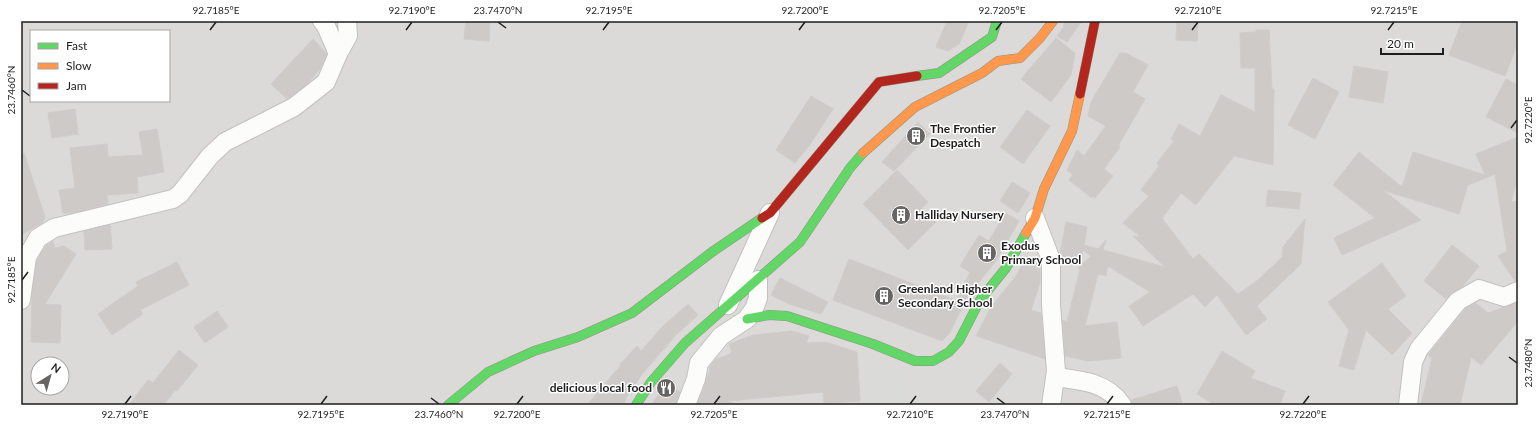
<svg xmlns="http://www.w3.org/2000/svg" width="1539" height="426" viewBox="0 0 1539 426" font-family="Lato,sans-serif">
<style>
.residential{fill:#dbdad8;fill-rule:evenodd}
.religious{fill:#dadad8}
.building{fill:#cdcac8;stroke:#cfccc9}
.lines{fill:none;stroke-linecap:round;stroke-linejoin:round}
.street-casing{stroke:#c2c1bf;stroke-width:20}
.fast-casing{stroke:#939381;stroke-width:10}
.slow-casing{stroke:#939381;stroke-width:10}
.jam-casing{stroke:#939381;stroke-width:10}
.street{stroke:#fcfcfb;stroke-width:18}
.fast{stroke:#63d668;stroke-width:9}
.slow{stroke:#ff974d;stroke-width:9}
.jam{stroke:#b3261e;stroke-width:9}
.ticks{fill:none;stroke:#1e1e1e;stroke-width:1.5}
.labels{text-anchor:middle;stroke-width:3;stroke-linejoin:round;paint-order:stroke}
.poi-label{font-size:12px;font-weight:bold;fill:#1e1e1e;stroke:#fff;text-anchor:start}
.neatline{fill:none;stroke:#1e1e1e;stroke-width:1.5}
.ticks-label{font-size:10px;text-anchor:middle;fill:#1e1e1e}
</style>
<rect width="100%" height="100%" fill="#eceae7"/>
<!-- residential -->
<path class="residential" d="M21 21H1518V405H21ZM31 31H169V101H31ZM38 364H62V388H38Z"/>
<!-- religious -->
<path class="religious" d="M906 364 908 405H865L863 366Z"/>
<!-- building -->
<path class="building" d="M466 21H490L489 41 464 39Z
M947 21H969L959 44 948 51 936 47Z
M1065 21H1082L1067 42 1057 36 1063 28Z
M1177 21H1198L1197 41 1176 40Z
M1462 21H1518V42L1505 76 1449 55Z
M1256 30H1269L1272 89H1274L1273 165 1234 156 1196 205 1181 193 1162 218 1193 259 1199 254 1238 294 1258 280 1282 257 1283 247 1305 219 1301 264 1257 306 1267 319 1246 335 1217 295 1205 307 1193 294 1143 326 1129 306 1150 292 1108 266 1106 276 1098 274 1085 326 1117 322 1121 358 1088 361 1065 356 1063 320 1067 322 1080 269 1078 268 1091 256 1083 250 1080 263 1061 259 1060 254 1066 222 1087 227 1084 245 1098 249 1106 240 1103 250 1165 267 1133 236 1141 237 1123 223 1149 196 1141 190 1159 166 1157 163 1174 141 1171 139 1179 124 1200 136 1221 95 1255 112V68H1241L1240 33 1256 32Z
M1056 38 1075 53 1071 75 1051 102 1021 79Z
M313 39 327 54 320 69 306 85 287 99 271 84Z
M1120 53H1126L1148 65 1133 92 1145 99 1118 146 1120 147 1104 169 1113 176 1095 198 1093 196 1092 198 1069 180 1073 175 1067 170 1077 150 1084 156 1106 126 1088 116 1091 102Z
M1354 66 1388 72 1383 103 1349 97Z
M1313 78 1339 92 1315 139 1288 125Z
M1506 79 1518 85V133L1486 117Z
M811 96 833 109 809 146 795 163 776 150Z
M75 109 78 134 52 138 48 113Z
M1027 110 1050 126 1023 164 1000 147Z
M918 122 930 134 894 171 882 162Z
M157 129 164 172 137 177 138 193 107 195 108 204 77 212 63 213 59 190 75 188 70 148 107 144 108 157 143 155 139 132Z
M1518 137V176L1511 202 1518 201V281H1515L1498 256 1507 251 1495 174 1468 185 1459 214 1383 190 1421 220 1342 255 1334 238 1375 218 1333 185 1359 152 1402 187 1413 152 1485 175 1476 154Z
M24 153 45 217 42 223 21 235V154Z
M897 170 928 202 922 208 936 222 908 250 863 204Z
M1012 182 1030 193 1018 213 1000 201Z
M1268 190 1301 193 1299 209 1266 206Z
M1005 213 1019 221 996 261 969 294 949 334 942 341 833 300 849 259 960 302 957 299 970 272 960 266 979 235 989 241Z
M110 225 112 249 85 250 84 231Z
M53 241 55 248 64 246 76 254 45 304 61 305 60 343 31 342 32 295 37 260 46 246Z
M1452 245 1479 266 1463 286 1453 292 1446 299 1424 281Z
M1027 256 1040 262V283L1031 310 1041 313 1045 359 976 336 991 307 1016 276Z
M177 262 189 285 140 310 143 314 112 335 98 314 138 286 136 282Z
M1382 263 1406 296 1388 309 1412 333 1392 355 1366 330 1354 370 1339 366 1349 330 1328 302Z
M780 278 828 302 821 314 789 304 771 295Z
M1518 302V321L1481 365 1471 357 1460 405H1421L1432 358 1428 355 1465 309 1476 303 1488 313Z
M688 304 698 315 676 335 642 374 626 398 624 405H587L621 365 620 364 637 346 641 351 663 326Z
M217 311 228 327 205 343 194 327Z
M792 331 809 336 806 343 825 342 857 352 860 401 824 403 823 392 729 401 735 405H697L710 370 709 368 715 360 732 353 729 344 753 335Z
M179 350 198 365 177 391 175 390 164 405H129L148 380 153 383Z
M1222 351 1255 371 1251 378 1285 391 1280 405H1215L1197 394Z
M1000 363 1012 374 989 402 976 391Z
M667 383 680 392 676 405H651Z
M1177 386 1182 402 1170 405H1132L1131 400Z"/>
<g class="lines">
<defs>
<path id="street" d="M338 54 348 36 347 21
M1035 218 1051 260V305L1056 371 1051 405
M21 300 27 257 38 238 54 228 173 199 180 194 210 156 225 142 294 107 326 82 338 54 326 26 322 21
M728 305 770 213
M1055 377C1080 380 1107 382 1122 405
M686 405 696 379 699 363 721 336 747 319 754 309 758 298V280
M1408 405 1413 362 1419 349 1458 301 1479 289 1504 297 1518 291"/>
<path id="fast" d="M917 76 939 73 992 37 997 21
M747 319 769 315 787 316 873 344 915 361H933L949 352 959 341 980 300 1006 268 1026 233
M448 405 488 372 534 351 578 337 632 313 712 252 762 218
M636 405 651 382 685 343 800 242 850 168 863 153"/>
<path id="slow" d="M863 153 915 107 982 73 998 61 1020 58 1040 38 1053 21
M1026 233 1035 218 1044 189 1072 131 1080 94"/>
<path id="jam" d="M1080 94 1095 21
M762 218 770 213 879 82 917 76"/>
</defs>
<!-- street casing -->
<use href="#street" class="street-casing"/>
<!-- fast casing -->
<use href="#fast" class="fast-casing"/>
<!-- slow casing -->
<use href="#slow" class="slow-casing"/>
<!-- jam casing -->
<use href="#jam" class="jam-casing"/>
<!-- street -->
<use href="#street" class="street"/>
<!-- fast -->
<use href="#fast" class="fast"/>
<!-- slow -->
<use href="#slow" class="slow"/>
<!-- jam -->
<use href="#jam" class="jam"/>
</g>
<!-- ticks -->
<path class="ticks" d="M498 22 506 28M210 30 216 22M406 30 412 22M603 30 609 22M799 30 805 22M996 30 1002 22M1192 30 1198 22M1388 30 1394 22M22 90 30 96M1511 128 1517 120M22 280 28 272M1509 357 1517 363M431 398 439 404M997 398 1005 404M125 404 131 396M321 404 327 396M517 404 523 396M714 404 720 396M910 404 916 396M1107 404 1113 396M1303 404 1309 396"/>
<!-- icons -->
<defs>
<symbol id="building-disc" viewBox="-11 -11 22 22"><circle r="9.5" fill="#666564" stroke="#fff"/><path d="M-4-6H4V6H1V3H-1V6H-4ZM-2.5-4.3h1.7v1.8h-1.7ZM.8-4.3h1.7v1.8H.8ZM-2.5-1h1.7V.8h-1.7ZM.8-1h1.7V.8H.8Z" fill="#fff"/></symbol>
<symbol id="restaurant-disc" viewBox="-11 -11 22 22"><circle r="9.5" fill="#666564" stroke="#fff"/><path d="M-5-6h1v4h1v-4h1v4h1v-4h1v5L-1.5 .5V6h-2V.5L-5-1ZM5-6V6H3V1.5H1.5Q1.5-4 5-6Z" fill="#fff"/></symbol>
</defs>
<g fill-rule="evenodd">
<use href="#building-disc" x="905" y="125" width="22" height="22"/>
<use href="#building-disc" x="890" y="204" width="22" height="22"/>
<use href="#building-disc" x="976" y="242" width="22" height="22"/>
<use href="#building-disc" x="873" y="285" width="22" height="22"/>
<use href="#restaurant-disc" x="655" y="377" width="22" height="22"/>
</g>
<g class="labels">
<!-- poi labels -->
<g class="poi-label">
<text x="930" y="133">The Frontier<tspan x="930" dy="14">Despatch</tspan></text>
<text x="915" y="219">Halliday Nursery</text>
<text x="1001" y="250">Exodus<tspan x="1001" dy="14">Primary School</tspan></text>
<text x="898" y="293">Greenland Higher<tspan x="898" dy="14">Secondary School</tspan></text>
<text x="652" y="392" text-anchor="end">delicious local food</text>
</g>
</g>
<!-- border -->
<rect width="1539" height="426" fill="none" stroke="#ffffff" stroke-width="44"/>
<!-- legend -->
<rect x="30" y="30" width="140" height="72" fill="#ffffff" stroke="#a5a5a5"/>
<rect x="38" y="43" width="20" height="6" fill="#63d668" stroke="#a5a5a5"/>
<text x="66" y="50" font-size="12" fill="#1e1e1e">Fast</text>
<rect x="38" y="63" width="20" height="6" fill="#ff974d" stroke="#a5a5a5"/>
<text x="66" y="70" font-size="12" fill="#1e1e1e">Slow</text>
<rect x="38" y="83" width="20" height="6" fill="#b3261e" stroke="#a5a5a5"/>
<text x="66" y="90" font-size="12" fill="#1e1e1e">Jam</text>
<!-- north arrow -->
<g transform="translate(50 376) rotate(37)"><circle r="19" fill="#ffffff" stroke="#a5a5a5"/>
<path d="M0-3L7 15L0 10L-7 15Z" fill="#666564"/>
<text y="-6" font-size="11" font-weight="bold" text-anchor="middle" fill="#1e1e1e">N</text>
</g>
<!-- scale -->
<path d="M1381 48v6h62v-6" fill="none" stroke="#1e1e1e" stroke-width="2"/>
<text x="1387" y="48" font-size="12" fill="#1e1e1e" stroke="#ffffff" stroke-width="3" paint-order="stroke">20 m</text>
<rect x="22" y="22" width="1495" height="382" class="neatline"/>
<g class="ticks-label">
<text x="216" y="14">92.7185°E</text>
<text x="412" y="14">92.7190°E</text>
<text x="498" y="14">23.7470°N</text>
<text x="609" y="14">92.7195°E</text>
<text x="805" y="14">92.7200°E</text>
<text x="1002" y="14">92.7205°E</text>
<text x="1198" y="14">92.7210°E</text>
<text x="1394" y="14">92.7215°E</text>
<text transform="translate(11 90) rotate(-90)" y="4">23.7460°N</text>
<text transform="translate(1528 120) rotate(-90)" y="4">92.7220°E</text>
<text transform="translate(11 280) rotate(-90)" y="4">92.7185°E</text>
<text transform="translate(1528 363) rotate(-90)" y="4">23.7480°N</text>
<text x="125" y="418">92.7190°E</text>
<text x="321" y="418">92.7195°E</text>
<text x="439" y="418">23.7460°N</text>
<text x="517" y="418">92.7200°E</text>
<text x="714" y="418">92.7205°E</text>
<text x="910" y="418">92.7210°E</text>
<text x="1005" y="418">23.7470°N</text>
<text x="1107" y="418">92.7215°E</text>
<text x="1303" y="418">92.7220°E</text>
</g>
</svg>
